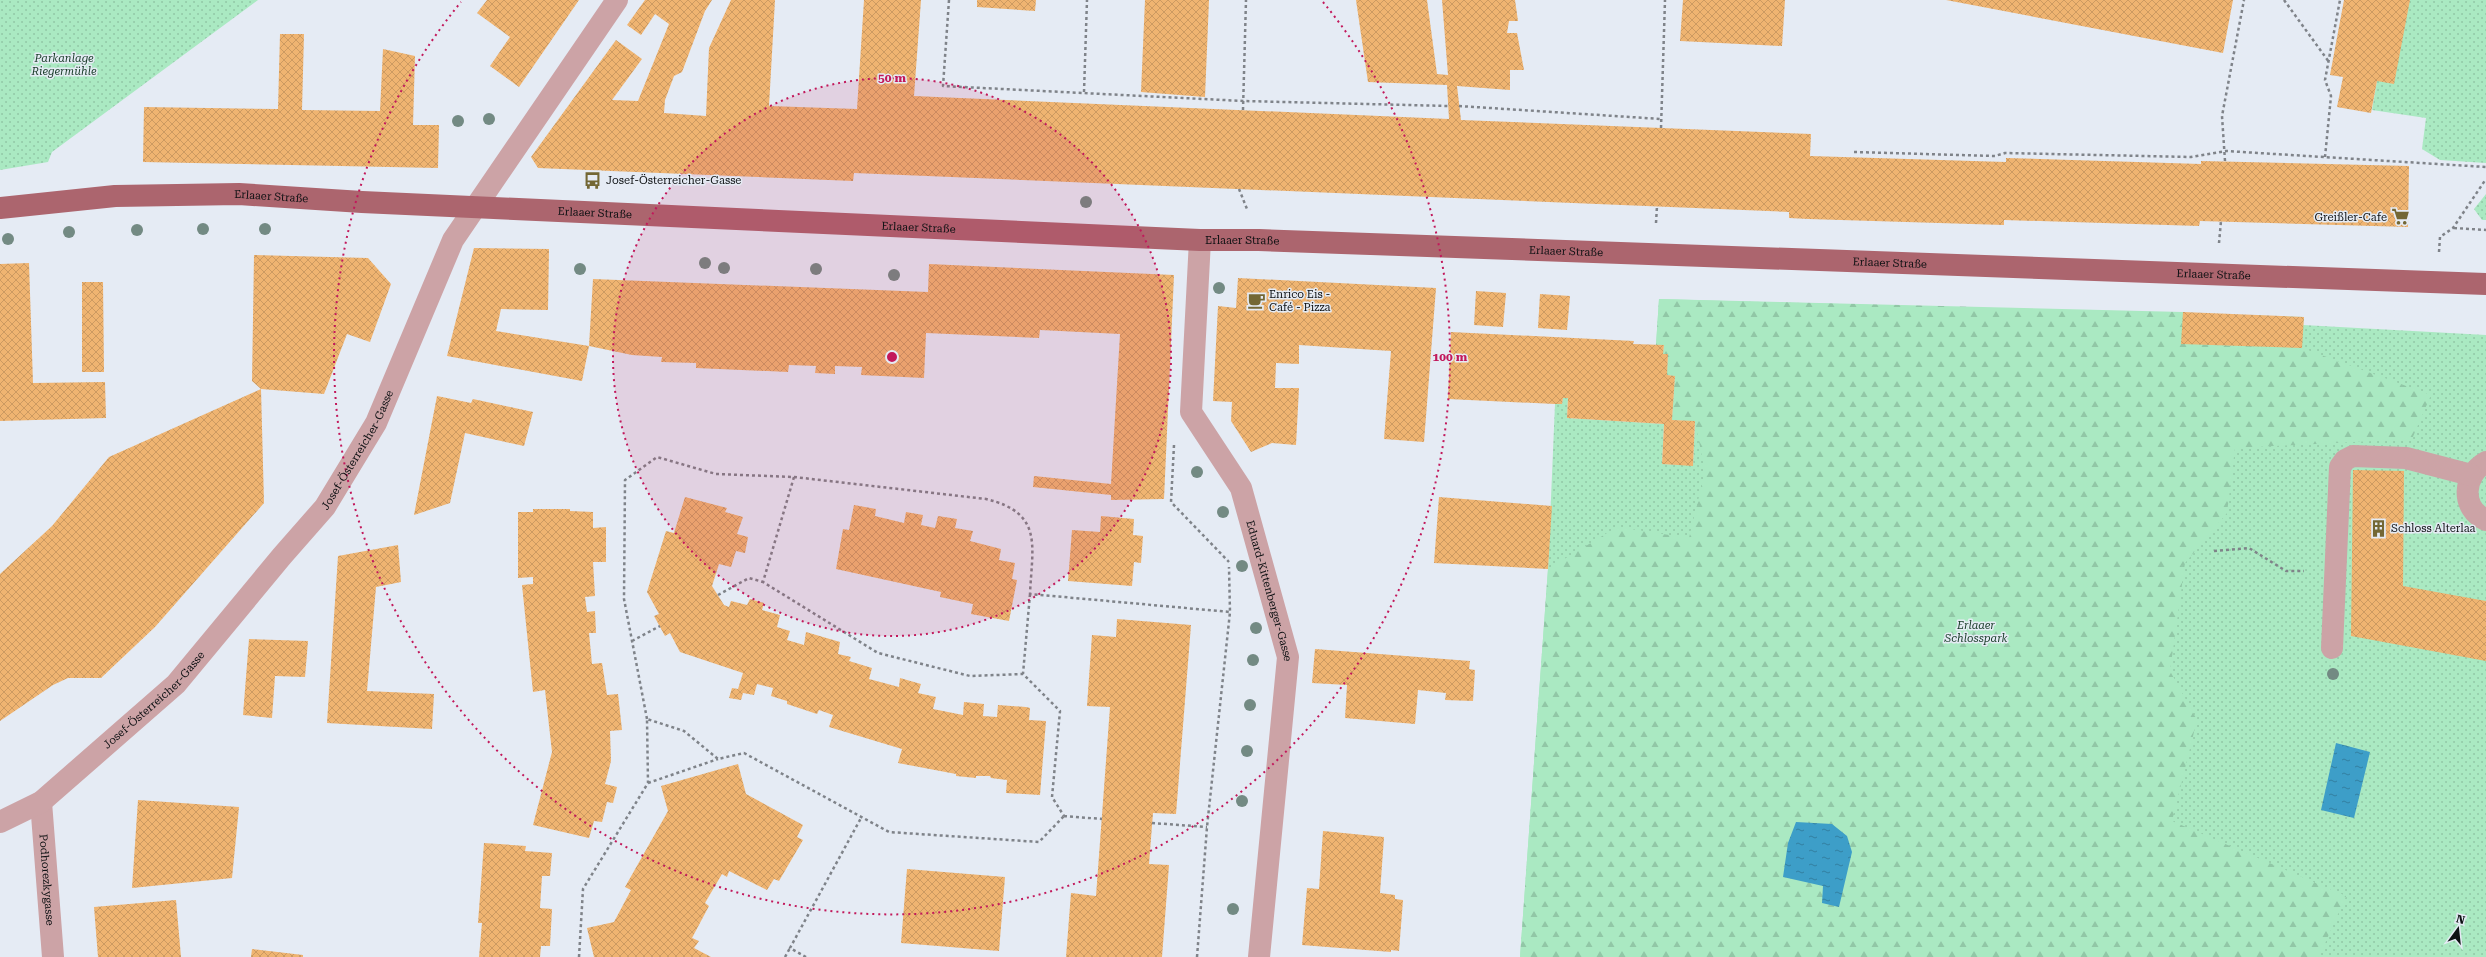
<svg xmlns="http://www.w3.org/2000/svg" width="2486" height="957" viewBox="0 0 2486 957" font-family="'Roboto Serif',serif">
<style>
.grass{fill:url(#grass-dots)}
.forest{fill:url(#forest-firs)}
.water{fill:url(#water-ripples)}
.building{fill:url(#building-cross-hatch)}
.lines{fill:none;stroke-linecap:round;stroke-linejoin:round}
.path{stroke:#7f8389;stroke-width:2.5;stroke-dasharray:3 3;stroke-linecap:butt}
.minor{stroke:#cca3a6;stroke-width:22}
.major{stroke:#ac656e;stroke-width:22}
.tree{fill:#738a83}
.ring{fill:none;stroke:#c2185b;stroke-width:2;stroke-dasharray:2 4}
.labels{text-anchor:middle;stroke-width:3;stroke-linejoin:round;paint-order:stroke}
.park-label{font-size:11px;font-style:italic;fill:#163a26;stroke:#e5ebf4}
.poi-label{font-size:11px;fill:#0e1113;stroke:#e5ebf4;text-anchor:start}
.street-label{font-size:11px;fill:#0e1113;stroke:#e5ebf4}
.centre{fill:#c2185b;stroke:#e5ebf4;stroke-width:2}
.ring-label{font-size:12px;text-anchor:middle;font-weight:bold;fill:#c2185b;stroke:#e5ebf4;stroke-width:3;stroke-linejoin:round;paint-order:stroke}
</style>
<defs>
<pattern id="grass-dots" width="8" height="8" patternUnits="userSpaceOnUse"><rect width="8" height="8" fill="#aae9c2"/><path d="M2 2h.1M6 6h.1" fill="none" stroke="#91c7a6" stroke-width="1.8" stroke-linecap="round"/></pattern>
<pattern id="forest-firs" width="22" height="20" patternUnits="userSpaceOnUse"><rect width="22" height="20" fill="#aae9c2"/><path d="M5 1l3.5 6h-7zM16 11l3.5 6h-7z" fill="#91c7a6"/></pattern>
<pattern id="water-ripples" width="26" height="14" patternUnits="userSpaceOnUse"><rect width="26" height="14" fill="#3d9ec8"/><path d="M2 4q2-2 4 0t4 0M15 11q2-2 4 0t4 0" fill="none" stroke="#327fa1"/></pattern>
<pattern id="building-cross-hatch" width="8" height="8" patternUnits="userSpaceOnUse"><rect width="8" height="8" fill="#efb471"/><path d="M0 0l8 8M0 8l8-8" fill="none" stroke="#cc9a61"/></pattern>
</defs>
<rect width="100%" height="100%" fill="#e5ebf4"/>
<!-- grass -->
<path class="grass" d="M0 0H258L52 152 48 162 0 170Z
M2410 0H2486V163L2440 160 2422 149 2426 118 2372 110 2377 81Z
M2486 194V220H2482L2474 209Z
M1659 299 2304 317 2303 325 2486 335V957H1520L1548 569 1555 404H1562L1563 398H1568L1567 418 1664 424 1662 464 1693 465 1695 421 1672 420 1675 376 1667 375 1668 354H1663L1664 346 1656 345Z"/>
<!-- forest -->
<path class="forest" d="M1659 299 2183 312 2181 344 2302 348 2431 395 2412 439 2235 448 2227 513 2185 563 2170 671 2197 720 2172 821 2346 896 2319 957H1520L1548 569 1617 527 1689 538 1705 472 1695 421 1672 420 1675 376 1667 375 1668 354H1663L1664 346 1656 345Z"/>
<!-- water -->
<path class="water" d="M2336 743 2370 752 2354 818 2321 810Z
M1796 822 1832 824 1847 836 1852 852 1839 907 1822 903 1823 886 1783 877 1788 843Z"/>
<!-- building -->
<path class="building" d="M487 0H579L519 87 490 66 510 37 477 13Z
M645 0H712L705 11 682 72 674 76 665 100 664 113 706 116 709 48 731 0H775L769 106 857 109 864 0H921L914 96 1449 119 1447 85 1368 82 1356 0H1427L1437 74 1448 75 1442 0H1515L1518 21H1509L1507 33H1517L1524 70H1510V90L1457 86 1461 120 1811 134 1810 156 2006 162V158L2201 164V161L2409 166 2408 227 2200 221 2199 226 2004 220V225L1808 219 1789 218V212L854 173 853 181 538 168 531 157 616 40 642 59 612 100 638 101 669 24 655 14 641 35 627 25Z
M977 0H1036L1035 11 977 7Z
M1145 0H1209L1205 97 1141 92Z
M1683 0H1785L1782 46 1680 41Z
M1946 0H2233L2223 53Z
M2344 0H2410L2394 84 2377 81 2371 113 2337 107 2343 77 2330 75Z
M280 34H304L302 110 380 111 383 49 415 56 413 125H439L438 168 143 162 144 107 278 109Z
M474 248 549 249 548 310 501 309 496 331 589 346 582 381 447 356Z
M254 255 368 258 391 284 370 342 347 334 324 394 261 389 252 381Z
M29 263 33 383 105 382 106 418 0 421V264Z
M929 264 1174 275 1164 499 1111 500V495L1033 487 1034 476 1111 484 1120 334 1040 330 1039 338 926 333 924 378 861 375 862 367 835 366V374L815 373 816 366 789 365 788 372 696 368V363L661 362 662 357 632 355 589 346 593 279 928 292Z
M1238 278 1436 288 1424 442 1384 439 1391 351 1299 345V364L1276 363 1275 388H1299L1296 445 1272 443 1251 452 1231 421 1232 402 1213 401 1218 306 1236 308Z
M82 282H103L104 372H82Z
M1476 291 1506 293 1503 327 1474 325Z
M1540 294 1570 296 1567 330 1538 328Z
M2183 312 2304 317 2302 348 2181 344Z
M1451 332 1634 341 1633 344 1664 345 1663 354H1668L1667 375 1675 376 1672 420 1695 421 1693 466 1662 464 1664 424 1567 418 1568 398H1563L1562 404H1555L1448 399Z
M261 389 264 503 155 627 101 678H68L53 685 0 721V574L52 526 109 457Z
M437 396 471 403 473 399 533 412 524 446 465 433 450 503 414 515Z
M2353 470 2404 471 2403 586 2486 601V661L2351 636Z
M685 497 727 508 725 512 743 517 737 534 748 537 745 553 736 551 731 567 719 564 712 586 724 605 729 607 731 601 747 605 750 599 764 603 762 610 780 615 777 627 790 631 787 640 804 645 806 632 840 642 838 654 851 657 849 661 872 668 869 679 899 687 900 678 921 684 918 693 936 697 933 709 963 715 964 702 984 704 983 716 997 717 998 705 1026 707 1030 708 1029 720 1046 721 1040 795 1006 793 1007 780 991 778 990 776H976V778L956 776V774L898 763 902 749 829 727 833 715 819 710 817 714 787 704V701L771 696 773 688 757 684 754 695 743 693 741 700 729 698 732 688 738 689 743 673 680 652 670 633 665 636 654 616 659 614 647 592 666 531 674 533Z
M1439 497 1552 506 1548 569 1434 563Z
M854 505 876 509 875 516 904 523 906 512 923 515 921 525 935 528 938 516 957 519 955 528 973 531 970 541 1001 549 999 560 1015 563 1012 579 1017 580 1009 621 971 614 973 604 940 597 941 592 836 569 843 529 849 530Z
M533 509H570V511L593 512V528L606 527V562H593L595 596 585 597 587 612 595 611 596 633H589L592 664 602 663 607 695 618 694 622 730 610 731 611 761 605 784 617 787 613 803 607 802 602 822 594 821 589 838 533 825 552 752 545 690 533 692 522 585 533 584V577L518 578V512H533Z
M1101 516 1134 519 1133 535 1143 536 1141 563 1134 562 1132 586 1068 581 1072 530 1100 532Z
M398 545 401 582 376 587 367 691 434 694 432 729 327 723 338 556Z
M1117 619 1191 625 1176 814 1153 813 1149 864 1169 865 1162 957H1066L1071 893 1096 896 1110 707 1087 706 1092 635 1116 637Z
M249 639 308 641 305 677 275 676 272 718 243 715Z
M1315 649 1470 661 1469 669 1475 670 1473 701 1445 700 1446 693 1418 690 1415 724 1345 718 1347 685 1312 683Z
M738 764 746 794 803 825 797 837 803 840 779 881 774 879 767 890 729 871 727 877 722 874 705 903 709 906 692 938 699 941 694 948 711 957H594L587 928 614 922 631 890 625 887 668 811 661 786Z
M138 800 239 807 232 878 132 888Z
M1323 831 1384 837 1380 893 1395 895V899L1403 900 1399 951 1391 950V952L1302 945 1307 888 1319 889Z
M484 843 526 846 525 851 552 853 550 876H542L540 908 552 909 550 946H541L540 957H479L482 923H478Z
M907 869 1005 877 999 951 901 943Z
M176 900 181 957H98L94 907Z
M252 949 303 955V957H251Z"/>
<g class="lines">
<!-- path -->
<path class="path" d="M949 0 943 86 1243 101 1449 106
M2284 0 2329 62
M1084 92 1087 0
M1459 106 1661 119
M1243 110 1246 0
M1661 128 1665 0
M1854 152 1995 156 2005 153 2191 157 2226 151 2486 167
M2325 157 2331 96 2325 80 2340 0
M2225 161 2222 116 2244 0
M1239 189 1247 209
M1656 223 1657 206
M2454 228 2486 230
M2219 243 2221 221
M2439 252 2440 237 2453 228 2486 179
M1174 445 1171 502 1229 562
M794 477 763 582 878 653 970 676 1023 674
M2214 551 2249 548 2286 571H2304
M1030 594 1023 674 1060 711 1052 797 1064 816
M718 595 749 578 763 582
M632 641 660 626
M647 719 624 599 625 480 657 457 716 474 794 477 986 499C1044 513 1032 546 1030 594L1230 612
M648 783 718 759
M1064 816 1102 819
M1152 823 1207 827
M579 957 583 889 648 783 647 719 684 731 718 759 744 753 889 832 1039 842 1064 816
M785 957 790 948
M806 957 790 948 861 818
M1197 957 1207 827 1230 612 1229 567"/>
<!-- minor -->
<g class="minor">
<path id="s1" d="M1200 240 1191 412 1241 488 1288 657 1259 957"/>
<path d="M2486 462C2463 475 2460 508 2486 520"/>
<path d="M2332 648 2340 467 2345 460 2353 456 2406 458 2471 475"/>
<path id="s2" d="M41 802 53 957"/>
<path id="s3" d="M0 822 41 802 176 684 282 556 325 507 376 423 453 240 617 0"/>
</g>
<!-- major -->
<path class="major" id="s4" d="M0 208 115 196 239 194 362 202 1200 240H1259L2486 284"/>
</g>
<!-- trees -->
<g class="tree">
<circle cx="489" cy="119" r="6"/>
<circle cx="458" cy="121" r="6"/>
<circle cx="1086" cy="202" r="6"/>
<circle cx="203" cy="229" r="6"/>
<circle cx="265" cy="229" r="6"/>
<circle cx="137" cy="230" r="6"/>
<circle cx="69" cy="232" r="6"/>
<circle cx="8" cy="239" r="6"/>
<circle cx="705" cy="263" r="6"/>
<circle cx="724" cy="268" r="6"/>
<circle cx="580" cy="269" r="6"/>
<circle cx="816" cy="269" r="6"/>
<circle cx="894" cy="275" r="6"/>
<circle cx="1219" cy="288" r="6"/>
<circle cx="1197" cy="472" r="6"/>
<circle cx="1223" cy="512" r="6"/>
<circle cx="1242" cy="566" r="6"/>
<circle cx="1256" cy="628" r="6"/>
<circle cx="1253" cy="660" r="6"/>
<circle cx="2333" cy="674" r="6"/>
<circle cx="1250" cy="705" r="6"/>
<circle cx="1247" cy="751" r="6"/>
<circle cx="1242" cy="801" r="6"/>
<circle cx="1233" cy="909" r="6"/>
</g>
<!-- distance rings -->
<circle cx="892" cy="357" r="279" fill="#c2185b" fill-opacity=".12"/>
<g class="ring">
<circle cx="892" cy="357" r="279"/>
<path d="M1323 2A558 558 0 1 1 461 2"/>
</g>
<!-- icons -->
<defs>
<symbol id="bus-bare" viewBox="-9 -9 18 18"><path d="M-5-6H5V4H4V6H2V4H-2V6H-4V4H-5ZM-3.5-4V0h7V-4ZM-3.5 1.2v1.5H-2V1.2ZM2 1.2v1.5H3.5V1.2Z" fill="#736734" stroke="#e5ebf4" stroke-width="2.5" paint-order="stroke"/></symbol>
<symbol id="supermarket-bare" viewBox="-9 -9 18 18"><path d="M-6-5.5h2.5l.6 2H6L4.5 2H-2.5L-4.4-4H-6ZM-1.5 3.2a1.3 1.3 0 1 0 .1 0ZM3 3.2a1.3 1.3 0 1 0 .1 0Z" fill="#736734" stroke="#e5ebf4" stroke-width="2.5" paint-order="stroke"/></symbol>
<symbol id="cafe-bare" viewBox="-9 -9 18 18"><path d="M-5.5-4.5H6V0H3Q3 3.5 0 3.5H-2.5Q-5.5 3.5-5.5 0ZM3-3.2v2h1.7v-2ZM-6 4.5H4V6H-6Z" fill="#736734" stroke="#e5ebf4" stroke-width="2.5" paint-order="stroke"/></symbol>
<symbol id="building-bare" viewBox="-9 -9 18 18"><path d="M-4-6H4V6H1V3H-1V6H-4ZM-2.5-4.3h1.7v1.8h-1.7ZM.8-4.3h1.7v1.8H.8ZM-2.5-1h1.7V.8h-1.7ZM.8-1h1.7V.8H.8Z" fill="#736734" stroke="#e5ebf4" stroke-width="2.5" paint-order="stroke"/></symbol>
</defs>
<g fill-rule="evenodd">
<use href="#bus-bare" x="580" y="168" width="25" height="25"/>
<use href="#supermarket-bare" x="2388" y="204" width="25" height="25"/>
<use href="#cafe-bare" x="1244" y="288" width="25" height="25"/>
<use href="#building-bare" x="2366" y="516" width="25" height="25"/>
</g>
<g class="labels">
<!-- park labels -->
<g class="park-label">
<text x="64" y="62">Parkanlage<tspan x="64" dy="13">Riegermühle</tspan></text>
<text x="1976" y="629">Erlaaer<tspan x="1976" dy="13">Schlosspark</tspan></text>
</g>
<!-- poi labels -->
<g class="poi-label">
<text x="606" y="184">Josef-Österreicher-Gasse</text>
<text x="2387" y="221" text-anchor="end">Greißler-Cafe</text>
<text x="1269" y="298">Enrico Eis -<tspan x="1269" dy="13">Café - Pizza</tspan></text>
<text x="2391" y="532">Schloss Alterlaa</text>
</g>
<!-- street labels -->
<g class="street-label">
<text dy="4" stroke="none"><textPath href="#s4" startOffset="272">Erlaaer Straße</textPath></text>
<text dy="4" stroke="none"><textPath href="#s4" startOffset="596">Erlaaer Straße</textPath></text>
<text dy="4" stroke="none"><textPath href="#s4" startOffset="920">Erlaaer Straße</textPath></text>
<text dy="4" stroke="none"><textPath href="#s4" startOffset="1244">Erlaaer Straße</textPath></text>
<text dy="4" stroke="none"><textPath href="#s4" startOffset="1568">Erlaaer Straße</textPath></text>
<text dy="4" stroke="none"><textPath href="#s4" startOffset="1892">Erlaaer Straße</textPath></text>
<text dy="4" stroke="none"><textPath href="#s4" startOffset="2216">Erlaaer Straße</textPath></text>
<text dy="4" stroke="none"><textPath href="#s3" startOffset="522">Josef-Österreicher-Gasse</textPath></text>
<text dy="4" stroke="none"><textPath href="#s1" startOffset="370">Eduard-Kittenberger-Gasse</textPath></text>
<text dy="4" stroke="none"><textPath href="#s3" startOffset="198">Josef-Österreicher-Gasse</textPath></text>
<text dy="4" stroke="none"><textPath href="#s2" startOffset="78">Podhorezkygasse</textPath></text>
</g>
</g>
<circle cx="892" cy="357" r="6" class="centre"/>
<g class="ring-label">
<text x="892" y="82">50 m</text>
<text x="1450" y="361">100 m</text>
</g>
<!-- north arrow -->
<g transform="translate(2458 929) rotate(15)" stroke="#e5ebf4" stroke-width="3" paint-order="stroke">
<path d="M0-3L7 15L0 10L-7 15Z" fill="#0e1113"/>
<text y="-6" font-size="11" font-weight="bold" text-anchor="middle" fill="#0e1113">N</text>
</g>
</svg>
